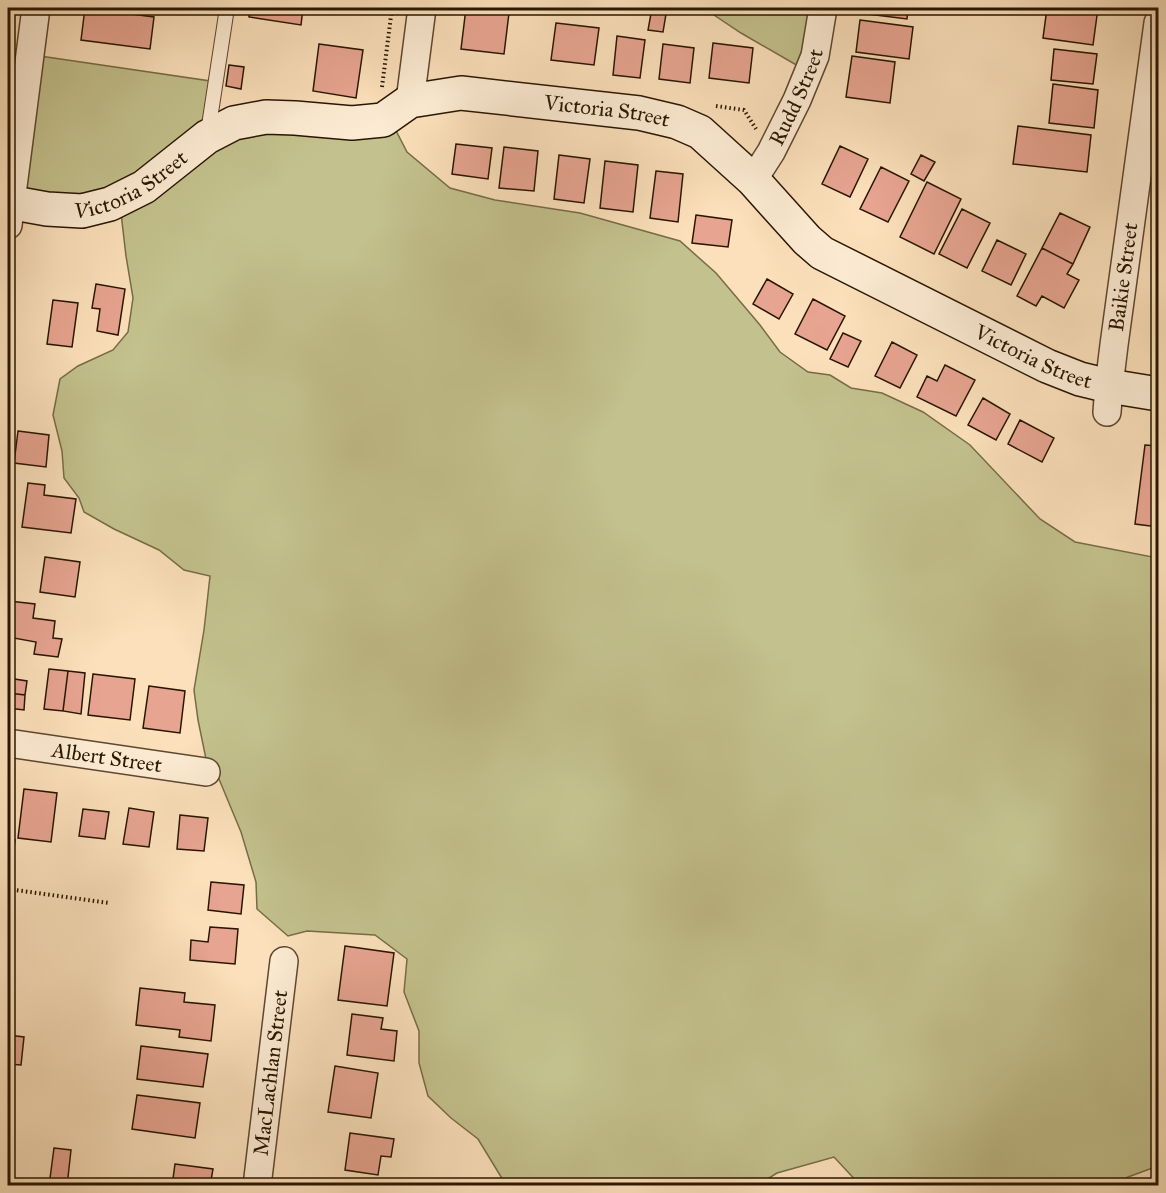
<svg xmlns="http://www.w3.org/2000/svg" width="1166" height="1193" viewBox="0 0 1166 1193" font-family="'IM FELL Great Primer',serif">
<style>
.green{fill:#c3c18d;stroke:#766c46;stroke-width:1.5}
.building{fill:#e7a491;stroke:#291600;stroke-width:1.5}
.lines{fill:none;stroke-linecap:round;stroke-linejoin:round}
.lane-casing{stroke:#5e482f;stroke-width:16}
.street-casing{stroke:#5e482f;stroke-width:30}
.secondary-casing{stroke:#291600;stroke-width:36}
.path{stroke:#291600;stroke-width:4;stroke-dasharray:1.5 3;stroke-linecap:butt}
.lane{stroke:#fcebd3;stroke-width:14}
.street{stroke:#fcebd3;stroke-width:27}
.secondary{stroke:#fcebd3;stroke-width:33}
.labels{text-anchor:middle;stroke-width:4.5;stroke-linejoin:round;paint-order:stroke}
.street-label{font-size:21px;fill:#291600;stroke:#fcebd3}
</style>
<rect width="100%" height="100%" fill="#fbe0bb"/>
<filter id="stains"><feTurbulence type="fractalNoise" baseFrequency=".00333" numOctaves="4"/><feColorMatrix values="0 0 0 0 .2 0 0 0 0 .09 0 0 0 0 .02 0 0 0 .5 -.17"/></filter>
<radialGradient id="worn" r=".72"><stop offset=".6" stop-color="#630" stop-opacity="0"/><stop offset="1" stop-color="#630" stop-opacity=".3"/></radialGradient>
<!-- green -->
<path class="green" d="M707 8H826L812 74 741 33 711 13Z
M33 55 217 82 209 139 389 117 407 152 450 188 495 200 580 213 680 241 716 273 760 325 780 352 808 372 830 375 851 388 882 393 923 412 970 445 1040 519 1075 542 1158 558V1166L1128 1177 1116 1185 861 1186 834 1157 777 1173 758 1185H506L478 1139 451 1118 428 1096 419 1063V1031L404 992 407 959 375 935 307 931 288 936 257 909 256 882 241 832 219 779 206 759 198 720 194 690 204 630 210 576 184 570 159 550 114 529 84 512 79 498 64 478 62 451 53 415 60 379 78 366 113 350 128 332 133 298 126 256 121 213 14 206Z"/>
<!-- building -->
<path class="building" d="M85 8 154 17 150 49 81 40Z
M251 8H303L301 25 249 17Z
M466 8 509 13 504 54 461 49Z
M652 8H667L663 32 648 30Z
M861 8H908L907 19 860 13Z
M1047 8H1098L1093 45 1043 38Z
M860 20 913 27 909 59 856 52Z
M556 23 599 28 594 65 551 60Z
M617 36 645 40 640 78 613 75Z
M713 43 753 48 749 83 709 78Z
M319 44 363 50 356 98 313 91Z
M663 44 694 48 690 83 659 79Z
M1054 49 1097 54 1093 84 1051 80Z
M852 56 895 62 890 103 846 97Z
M229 65 244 67 241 89 226 86Z
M1053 84 1098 90 1094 128 1049 123Z
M1018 126 1091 135 1087 172 1013 164Z
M456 144 492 148 488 179 452 174Z
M840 146 868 159 850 197 822 184Z
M504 147 538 151 534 191 499 188Z
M559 155 590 159 584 203 554 199Z
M921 155 935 162 924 181 911 174Z
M605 161 638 165 633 212 600 208Z
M881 167 909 181 888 222 860 209Z
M656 171 683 174 678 222 650 218Z
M927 182 961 199 934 254 900 237Z
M962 209 990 223 967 268 939 254Z
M1060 213 1090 227 1073 264 1042 248Z
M696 215 732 220 728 247 692 243Z
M997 240 1026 254 1011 285 982 271Z
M1042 248 1073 264 1067 274 1079 280 1064 308 1042 296 1036 306 1017 296Z
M767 279 793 294 779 319 753 304Z
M96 284 125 289 118 335 97 331 100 309 92 308Z
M813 299 845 316 827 350 795 334Z
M53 300 78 303 72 347 47 344Z
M843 333 861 341 848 367 830 359Z
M892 342 917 355 900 388 875 376Z
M945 365 975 380 956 416 917 397 927 376 937 381Z
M983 398 1010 414 996 440 968 425Z
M1020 420 1054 438 1042 462 1008 444Z
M18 431 49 435 46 467 14 463Z
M1145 445 1158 446V527L1135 524Z
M28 483 45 485 44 495 76 499 71 533 22 527Z
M45 557 80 562 75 597 40 592Z
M9 601 35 604 33 618 55 621 53 638 62 639 58 657 34 654 36 642 8 637 10 620H8Z
M49 669 68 671 63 711 44 709Z
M68 671 85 673 81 714 63 711Z
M93 674 135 679 130 720 88 715Z
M8 678 27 681 25 695 8 693Z
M149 686 185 691 180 733 143 728Z
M8 693 25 695 24 710 8 708Z
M24 789 57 793 51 842 18 838Z
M129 808 154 812 149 847 123 844Z
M83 809 109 812 105 839 79 836Z
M180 815 208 818 204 851 177 849Z
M8 839 15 840 10 880H8Z
M211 882 244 885 241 914 208 910Z
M210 927 238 929 235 964 190 960 191 940 208 942Z
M345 946 394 953 387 1006 338 1000Z
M8 966H13L9 997H8Z
M140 988 185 993 184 1002 215 1005 211 1041 179 1037 180 1030 136 1025Z
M352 1014 383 1018 381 1029 397 1031 394 1061 347 1055Z
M8 1035 24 1037 21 1065 8 1064Z
M141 1046 208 1054 203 1087 137 1079Z
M335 1066 378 1073 371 1118 328 1112Z
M137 1095 200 1103 195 1138 132 1129Z
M350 1133 394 1139 391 1157 381 1156 378 1175 345 1170Z
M54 1148 71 1150 67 1186H49Z
M175 1164 213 1169 210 1186H172Z"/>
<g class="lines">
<defs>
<path id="lane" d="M208 132 227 8"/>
<g id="street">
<path d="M410 101 422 8"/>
<path id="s1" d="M753 180 771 152 797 100 815 56 823 8"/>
<path d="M8 225 36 8"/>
<path id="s2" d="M1107 412 1109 386 1114 345 1158 23"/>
<path id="s3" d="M8 743 206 772"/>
<path id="s4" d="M257 1186 284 961"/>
</g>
<g id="secondary">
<path id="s5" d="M8 202 47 209 82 211 110 204 144 187 207 137 234 123 266 117 295 118 352 123 383 120 410 101 461 93 639 113 677 122 700 132 753 180 807 240 822 253 1047 366 1080 379 1109 386 1158 394"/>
</g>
</defs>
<!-- lane casing -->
<use href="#lane" class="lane-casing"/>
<!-- street casing -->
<use href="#street" class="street-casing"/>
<!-- secondary casing -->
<use href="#secondary" class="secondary-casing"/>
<!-- path -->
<path class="path" d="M382 87 392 8
M716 106 744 110 756 129
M8 889 109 903"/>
<!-- lane -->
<use href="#lane" class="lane"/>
<!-- street -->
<use href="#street" class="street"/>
<!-- secondary -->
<use href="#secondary" class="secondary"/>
</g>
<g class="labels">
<!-- street labels -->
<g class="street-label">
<text dy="7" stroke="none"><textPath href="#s1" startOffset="94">Rudd Street</textPath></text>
<text dy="7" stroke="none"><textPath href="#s5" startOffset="634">Victoria Street</textPath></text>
<text dy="7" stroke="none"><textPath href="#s5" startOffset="130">Victoria Street</textPath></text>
<text dy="7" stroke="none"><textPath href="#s2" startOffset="136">Baikie Street</textPath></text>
<text dy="7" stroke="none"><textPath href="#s5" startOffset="1138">Victoria Street</textPath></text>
<text dy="7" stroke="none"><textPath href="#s3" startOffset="100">Albert Street</textPath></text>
<text dy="7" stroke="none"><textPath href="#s4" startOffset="114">MacLachlan Street</textPath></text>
</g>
</g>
<!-- margin -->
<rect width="1166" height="1193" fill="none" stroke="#fbe0bb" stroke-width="30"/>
<rect x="9" y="9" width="1148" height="1175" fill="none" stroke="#291600" stroke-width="3"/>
<rect x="15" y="15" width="1136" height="1163" fill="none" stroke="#291600" stroke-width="1.5"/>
<rect width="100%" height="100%" filter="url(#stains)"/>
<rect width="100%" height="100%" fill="url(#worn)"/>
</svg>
